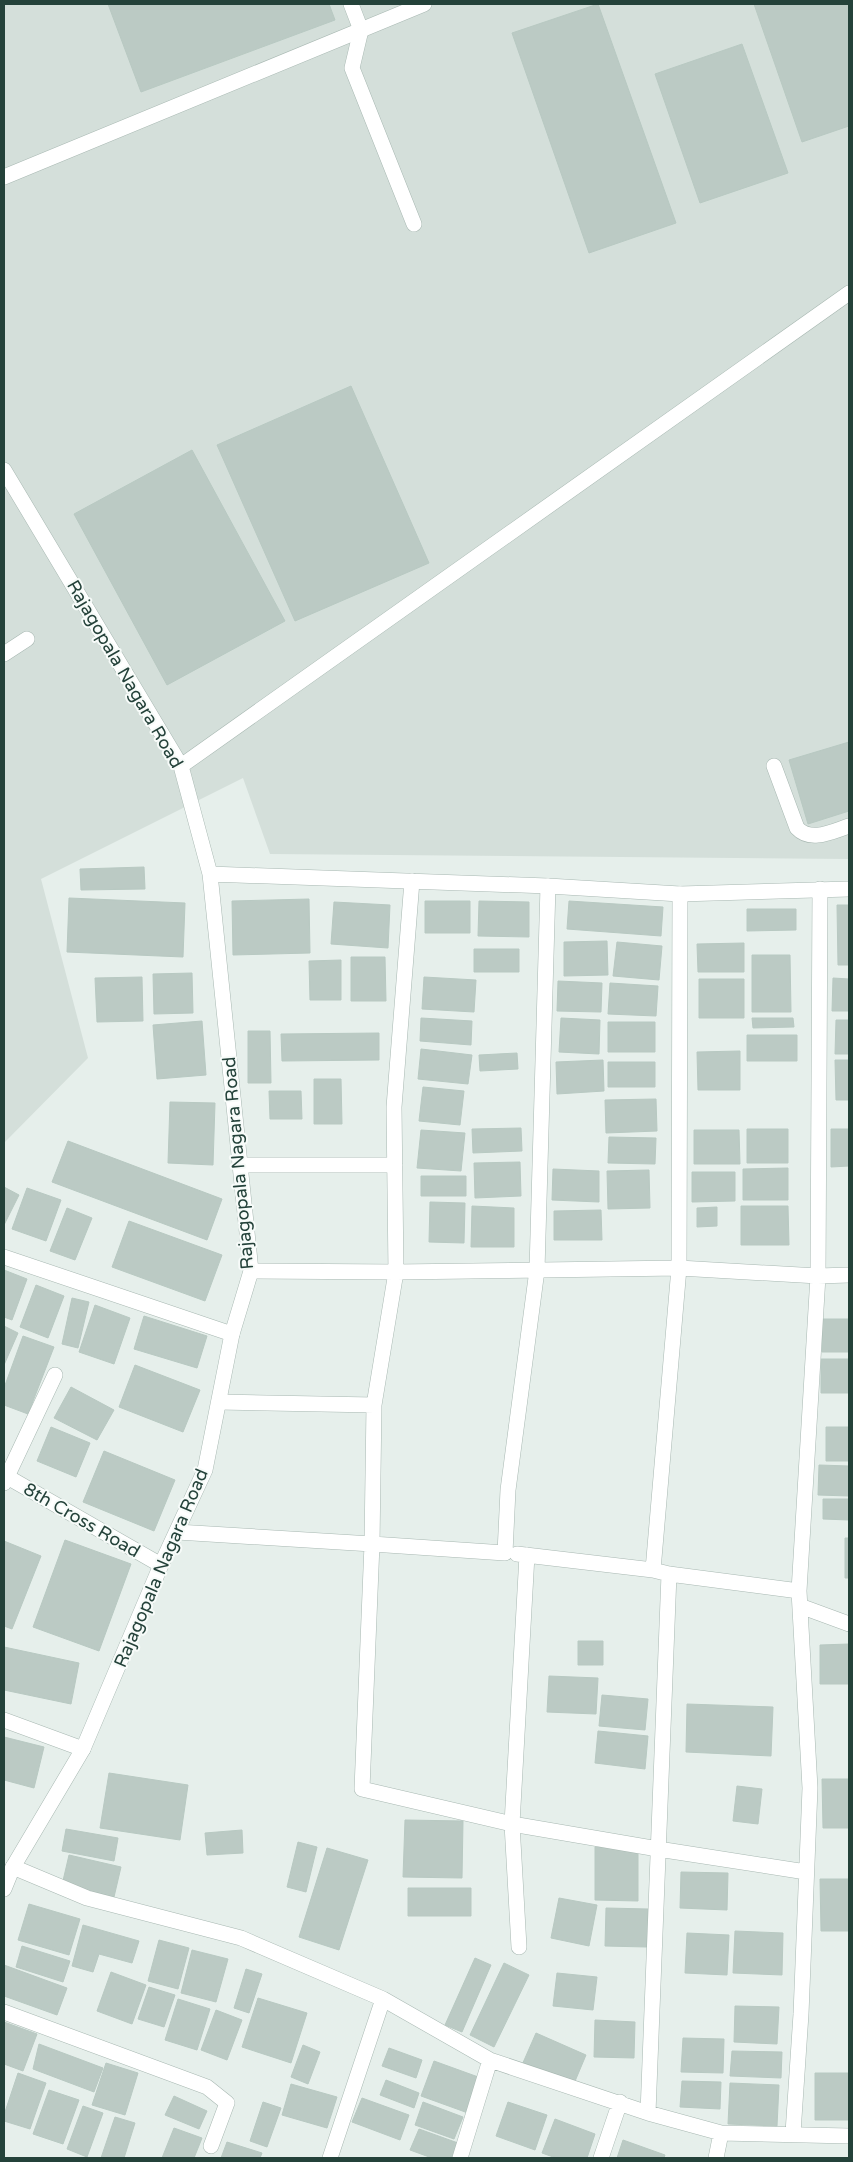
<svg xmlns="http://www.w3.org/2000/svg" width="853" height="2162" viewBox="0 0 853 2162" font-family="'Varela Round',sans-serif">
<style>
.built{fill:#d4dfda}
.building{fill:#bbcac4;stroke:#b8c9c2}
.lines{fill:none;stroke-linecap:round;stroke-linejoin:round}
.service-casing{stroke:#a8b8b2;stroke-width:16}
.minor-casing{stroke:#a8b8b2;stroke-width:16}
.tertiary-casing{stroke:#a8b8b2;stroke-width:16}
.service{stroke:#fff;stroke-width:15}
.minor{stroke:#fff;stroke-width:15}
.tertiary{stroke:#fff;stroke-width:15}
.labels{text-anchor:middle;stroke-width:4;stroke-linejoin:round;paint-order:stroke}
.street-label{font-size:18px;fill:#24423a;stroke:#f7fbf9}
</style>
<rect width="100%" height="100%" fill="#e6efeb"/>
<!-- built -->
<path class="built" d="M4 4H849V859L270 854 243 778 41 879 88 1058 4 1143Z"/>
<!-- building -->
<path class="building" d="M108 4H329L335 20 141 92Z
M598 4 676 223 589 253 512 33Z
M754 4H849V126L802 142Z
M742 44 788 173 700 203 655 74Z
M351 386 429 563 295 621 217 445Z
M192 450 285 621 167 685 74 514Z
M849 742V811L808 824 789 760Z
M144 867 145 889 81 890 80 869Z
M69 898 185 903 183 957 67 952Z
M309 899 310 953 233 955 232 901Z
M425 901H470V933H425Z
M479 901 529 902V937L478 936Z
M569 901 663 907 661 936 567 929Z
M334 902 390 905 388 948 331 944Z
M837 905H849V965H838Z
M747 909H796V930L747 931Z
M607 941 608 975 564 976V942Z
M617 942 662 946 659 980 613 976Z
M744 943V972H698L697 944Z
M474 949H519V972H474Z
M752 955H790L791 1012H752Z
M351 957H385L386 1001H351Z
M341 960V1000H310L309 961Z
M192 973 193 1013 154 1014 153 974Z
M142 977 143 1021 97 1022 95 978Z
M424 977 476 980 474 1012 422 1009Z
M833 978 849 979V1011H832Z
M699 979H744V1018H699Z
M558 981 602 983 601 1012 557 1011Z
M610 983 658 986 656 1016 608 1014Z
M421 1018 472 1021 471 1045 420 1041Z
M561 1018 600 1020 599 1054 559 1052Z
M752 1018H793L794 1027 753 1028Z
M836 1020H849V1054H835Z
M202 1021 206 1075 157 1079 153 1025Z
M608 1022H655V1052H608Z
M248 1031H270L271 1083H248Z
M379 1033V1060L282 1061 281 1034Z
M747 1035H797V1061H747Z
M421 1049 472 1055 468 1084 418 1079Z
M740 1051V1090H698L697 1052Z
M517 1053 518 1069 480 1071 479 1055Z
M603 1060 604 1091 557 1094 556 1062Z
M835 1060H849V1100H836Z
M608 1062H655V1087H608Z
M314 1079H341L342 1124H314Z
M423 1087 464 1091 460 1125 419 1121Z
M269 1091H301L302 1119H270Z
M656 1099 657 1131 606 1133 605 1100Z
M170 1102 215 1103 213 1165 168 1163Z
M521 1128 522 1151 473 1153 472 1129Z
M747 1129H788V1163H747Z
M831 1129H849V1166L831 1167Z
M421 1130 465 1133 461 1171 417 1168Z
M694 1130H739L740 1164H694Z
M609 1137 656 1138 655 1164 608 1163Z
M68 1141 222 1199 207 1240 52 1182Z
M520 1162 521 1196 475 1198 474 1163Z
M788 1168V1200H743V1169Z
M553 1169 599 1171V1202L552 1200Z
M649 1170 650 1208 608 1209 607 1171Z
M692 1172H735V1201L692 1202Z
M421 1176H466V1196H421Z
M4 1187 19 1195 4 1225Z
M27 1188 61 1200 46 1241 12 1229Z
M430 1202 465 1203 464 1243 429 1242Z
M472 1206 514 1208V1247H471Z
M741 1206H788L789 1245H741Z
M717 1207V1226L697 1227V1208Z
M67 1208 92 1218 75 1260 50 1251Z
M601 1210 602 1240H554V1211Z
M129 1221 222 1255 205 1301 112 1267Z
M4 1270 27 1279 12 1320 4 1317Z
M36 1285 64 1296 48 1338 20 1327Z
M72 1298 89 1302 78 1348 62 1344Z
M95 1305 130 1318 114 1364 79 1352Z
M144 1316 207 1336 197 1368 134 1349Z
M822 1319H849V1352H822Z
M4 1326 18 1333 4 1365Z
M23 1336 54 1347 28 1414 4 1405V1388Z
M821 1359H849V1393H821Z
M135 1365 200 1390 183 1432 119 1407Z
M71 1387 114 1410 97 1440 54 1418Z
M51 1427 90 1443 76 1477 37 1461Z
M826 1427H849V1461H826Z
M104 1451 175 1480 154 1531 83 1502Z
M819 1465 849 1466V1496L818 1495Z
M823 1499H849V1520L823 1519Z
M845 1538H849V1578H845Z
M65 1540 131 1564 99 1651 33 1627Z
M4 1541 41 1556 12 1629 4 1626Z
M578 1641H603V1665H578Z
M849 1644V1684H820V1645Z
M4 1647 79 1663 71 1704 4 1690Z
M549 1676 598 1678 596 1714 547 1712Z
M602 1695 648 1699 645 1730 599 1726Z
M687 1704 773 1707 771 1756 686 1752Z
M598 1731 648 1736 645 1769 595 1763Z
M4 1737 44 1747 34 1788 4 1780Z
M109 1773 188 1785 180 1840 100 1828Z
M822 1779H849V1828H823Z
M737 1786 762 1789 758 1824 733 1821Z
M405 1820 463 1821 462 1878 403 1877Z
M66 1829 118 1838 114 1861 62 1851Z
M242 1830 243 1853 207 1855 205 1833Z
M298 1842 317 1847 306 1892 287 1887Z
M595 1847 638 1848V1901L595 1900Z
M327 1848 368 1860 339 1950 299 1937Z
M69 1855 121 1867 114 1897 62 1885Z
M681 1872 728 1873 727 1910 680 1908Z
M820 1879H849V1931H821Z
M408 1888H471V1916H408Z
M559 1898 597 1905 589 1946 551 1938Z
M29 1904 80 1919 69 1955 18 1940Z
M606 1908 648 1909 647 1947 605 1946Z
M83 1925 139 1941 132 1963 99 1954 93 1972 72 1966Z
M735 1931 783 1933 782 1975 733 1973Z
M687 1933 729 1935 727 1975 685 1973Z
M159 1940 189 1948 178 1989 148 1981Z
M22 1946 70 1961 63 1982 16 1967Z
M192 1950 228 1959 216 2002 181 1993Z
M475 1958 491 1965 462 2032 445 2025Z
M504 1963 529 1975 494 2047 470 2035Z
M4 1965 67 1988 57 2015 4 1996Z
M246 1969 262 1974 249 2013 234 2008Z
M111 1972 146 1985 132 2024 97 2011Z
M557 1973 597 1977 593 2010 553 2006Z
M149 1987 175 1995 164 2027 138 2019Z
M258 1998 307 2013 291 2063 242 2047Z
M178 1999 210 2009 197 2050 165 2040Z
M735 2006 779 2007 777 2044 734 2042Z
M216 2010 242 2020 227 2060 201 2050Z
M595 2020 635 2022 634 2058 594 2057Z
M4 2022 37 2034 23 2071 4 2064Z
M536 2033 586 2055 573 2086 522 2065Z
M683 2038 724 2039 723 2073 681 2072Z
M39 2044 103 2068 94 2092 33 2069Z
M303 2045 320 2052 308 2084 291 2077Z
M389 2048 422 2060 416 2078 382 2066Z
M732 2051 782 2052 781 2078 730 2076Z
M434 2061 481 2078 468 2113 421 2096Z
M106 2063 138 2073 125 2115 92 2105Z
M18 2073 46 2083 30 2129 4 2121V2115Z
M815 2073H849V2120H815Z
M386 2080 419 2093 414 2108 380 2095Z
M682 2081 721 2082 720 2109 680 2107Z
M730 2083 779 2085 777 2126 728 2124Z
M291 2084 337 2097 327 2128 282 2115Z
M49 2090 79 2100 63 2144 33 2134Z
M174 2096 207 2111 199 2129 165 2115Z
M362 2098 409 2115 400 2140 352 2122Z
M263 2102 281 2108 267 2147 250 2141Z
M423 2102 463 2117 454 2139 415 2125Z
M508 2102 547 2115 535 2150 496 2136Z
M83 2106 103 2113 87 2157 67 2149Z
M115 2117 135 2123 124 2158H101Z
M555 2119 595 2134 587 2158H556L542 2153Z
M174 2128 202 2138 194 2158H162Z
M419 2129 458 2143 453 2158H432L410 2150Z
M623 2140 665 2155 664 2158H617Z
M227 2142 262 2153 260 2158H221Z"/>
<g class="lines">
<defs>
<path id="service" d="M351 4 361 30 352 68 414 224
M4 654 27 639
M774 766 797 828C811 843 833 831 849 826
M4 1257 232 1334
M4 1720 83 1749
M4 2012 207 2087 227 2103 211 2146"/>
<path id="minor" d="M548 886 537 1270 508 1490 505 1553 372 1544 362 1789 512 1824 658 1849 806 1872
M680 894 679 1268 653 1570 669 1574 799 1591
M240 1165H395
M251 1271 396 1272 679 1268 818 1276 849 1275
M219 1402 374 1405
M4 1483 55 1375
M177 1532 372 1544 374 1405 396 1272 394 1107 412 881
M517 1554 653 1570
M800 1606 849 1624
M13 1867 87 1898 241 1938 383 1999 490 2060 648 2113 721 2133 849 2136
M519 1947 512 1824 527 1555
M648 2113 669 1574
M793 2133 801 2014 810 1788 799 1591 818 1276 820 889
M330 2158 383 1999
M460 2158 490 2060
M601 2158 620 2102
M716 2158 721 2133"/>
<path id="tertiary" d="M4 177 424 4
M4 470 181 766 210 874 251 1271 232 1334 205 1470 161 1565 83 1749 13 1867 4 1889
M181 766 849 293
M210 874 548 886 680 894 849 889
M4 1475 161 1565"/>
</defs>
<!-- service casing -->
<use href="#service" class="service-casing"/>
<!-- minor casing -->
<use href="#minor" class="minor-casing"/>
<!-- tertiary casing -->
<use href="#tertiary" class="tertiary-casing"/>
<!-- service -->
<use href="#service" class="service"/>
<!-- minor -->
<use href="#minor" class="minor"/>
<!-- tertiary -->
<use href="#tertiary" class="tertiary"/>
</g>
<g class="labels">
<!-- street labels -->
<g class="street-label">
<text transform="translate(125 674) rotate(60)" y="6">Rajagopala Nagara Road</text>
<text transform="translate(238 1163) rotate(-95)" y="6">Rajagopala Nagara Road</text>
<text transform="translate(82 1520) rotate(30)" y="6">8th Cross Road</text>
<text transform="translate(161 1568) rotate(-67)" y="6">Rajagopala Nagara Road</text>
</g>
</g>
<!-- border -->
<rect width="853" height="2162" fill="none" stroke="#24423a" stroke-width="10"/>
</svg>
